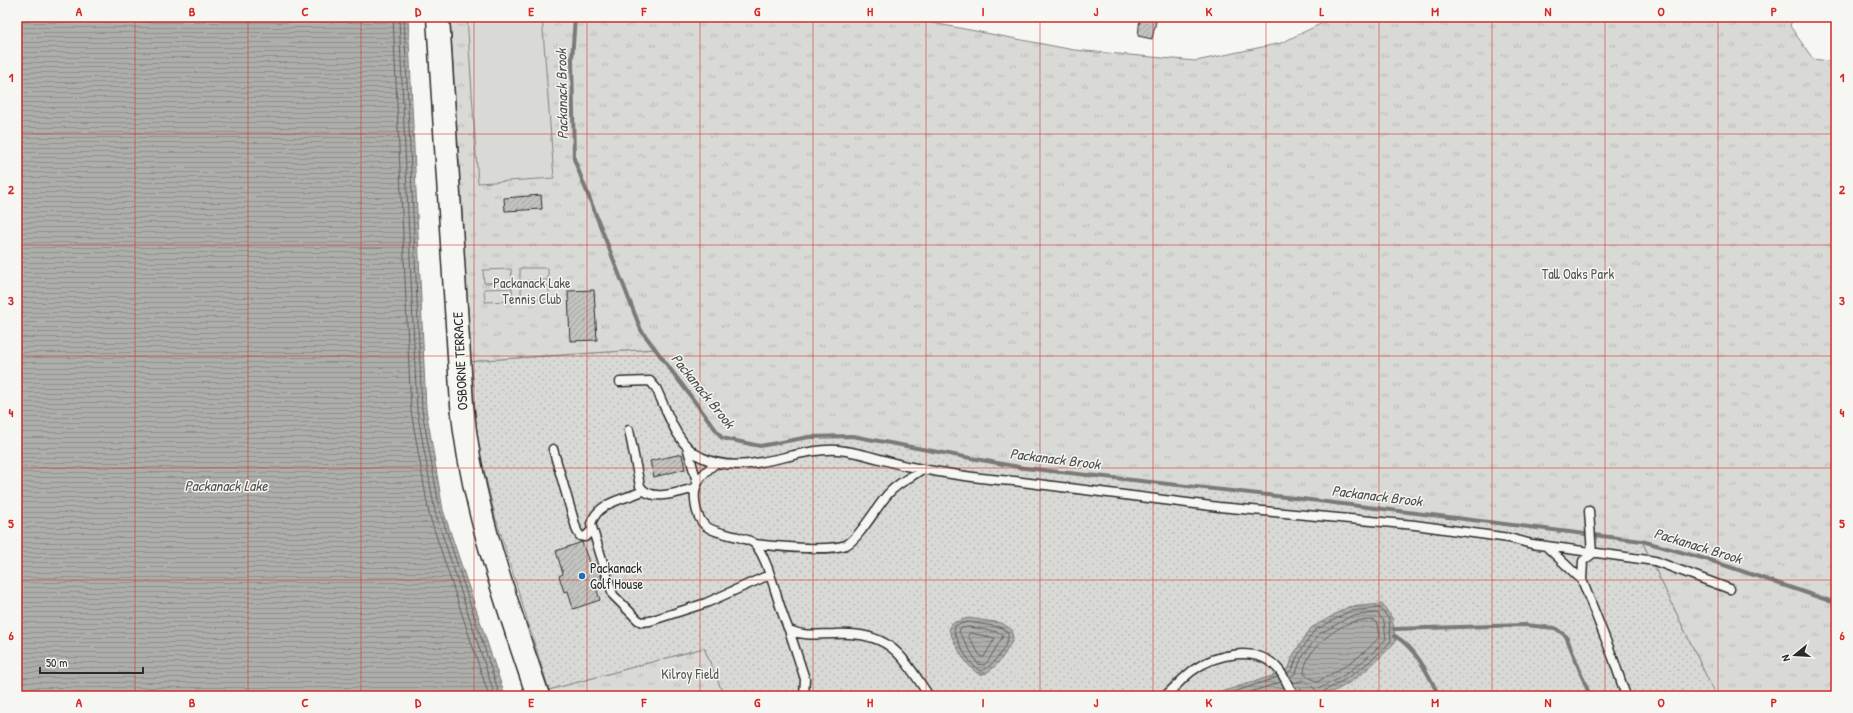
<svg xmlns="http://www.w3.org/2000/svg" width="1853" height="713" viewBox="0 0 1853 713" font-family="'Patrick Hand',sans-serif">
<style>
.grass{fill:url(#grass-dots);stroke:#828280}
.park{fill:url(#park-tufts);stroke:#828280}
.garden{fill:#d9d9d5;stroke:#828280}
.water{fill:url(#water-rules);stroke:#7a7a78}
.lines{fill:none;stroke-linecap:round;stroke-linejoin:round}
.shore{stroke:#5f5f5e;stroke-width:1}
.stream{stroke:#7a7a78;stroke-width:4}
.building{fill:url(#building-hatch);stroke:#2b2b2b}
.lane-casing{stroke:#2b2b2b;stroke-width:11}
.secondary-casing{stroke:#2b2b2b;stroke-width:25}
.lane{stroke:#f6f6f2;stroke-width:8}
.secondary{stroke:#f6f6f2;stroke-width:22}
.grid{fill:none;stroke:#d62828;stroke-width:1;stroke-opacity:0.55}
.poi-dot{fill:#1f6fb2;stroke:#f6f6f2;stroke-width:1.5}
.labels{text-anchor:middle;stroke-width:3;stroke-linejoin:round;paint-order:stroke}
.park-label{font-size:14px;fill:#565656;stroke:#f6f6f2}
.street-label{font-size:14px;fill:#2b2b2b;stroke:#f6f6f2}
.poi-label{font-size:14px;fill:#2b2b2b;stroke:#f6f6f2;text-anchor:start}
.water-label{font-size:15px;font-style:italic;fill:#525251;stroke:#f6f6f2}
.neatline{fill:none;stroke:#d62828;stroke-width:1.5}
.grid-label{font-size:13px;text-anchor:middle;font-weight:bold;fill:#d62828}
</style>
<defs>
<pattern id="grass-dots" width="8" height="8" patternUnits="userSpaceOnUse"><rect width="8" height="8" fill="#d9d9d5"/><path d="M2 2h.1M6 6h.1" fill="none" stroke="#babab7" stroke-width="1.8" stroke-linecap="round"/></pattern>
<pattern id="park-tufts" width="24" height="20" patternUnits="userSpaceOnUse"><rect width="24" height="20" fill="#d9d9d5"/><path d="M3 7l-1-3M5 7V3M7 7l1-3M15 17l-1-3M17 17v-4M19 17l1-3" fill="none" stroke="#babab7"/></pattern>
<pattern id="water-rules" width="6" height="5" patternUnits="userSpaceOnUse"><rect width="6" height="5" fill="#aeaeab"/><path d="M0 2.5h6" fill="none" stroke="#8e8e8b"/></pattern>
<pattern id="building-hatch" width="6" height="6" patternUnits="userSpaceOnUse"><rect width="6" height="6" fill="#c3c3c0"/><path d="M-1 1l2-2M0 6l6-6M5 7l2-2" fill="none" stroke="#9f9f9c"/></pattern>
</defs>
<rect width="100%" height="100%" fill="#f6f6f2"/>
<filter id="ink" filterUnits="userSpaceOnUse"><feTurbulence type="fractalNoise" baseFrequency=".025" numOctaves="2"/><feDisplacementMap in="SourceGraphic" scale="8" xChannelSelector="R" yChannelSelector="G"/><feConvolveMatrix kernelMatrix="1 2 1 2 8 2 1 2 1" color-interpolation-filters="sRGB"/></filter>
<g filter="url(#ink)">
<!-- grass -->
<path class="grass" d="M655 349 722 438 760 446 809 437 852 436 1024 468 1294 498 1642 541 1716 696H724L704 648 549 690 495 516 478 445 471 362 484 360Z"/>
<!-- park -->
<path class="park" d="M450 17H902L1074 50 1196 61 1281 43 1335 17H1793L1790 26 1813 59 1836 62V696H1716L1642 541 1294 498 1024 468 852 436 809 437 760 446 722 438 655 349 484 360 471 362Z
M704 648 724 696H551L549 690Z"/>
<!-- garden -->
<path class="garden" d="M467 17H542L554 178 478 183Z
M520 268H548V280L520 281Z
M511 269 512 282 484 283 483 270Z
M549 286V299L521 300V287Z
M512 288 513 301 485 302 484 289Z"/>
<!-- water -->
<path class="water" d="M17 17H408L426 409 443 510 505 696H17Z
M1382 604 1392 618 1396 641C1379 660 1326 713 1301 689L1290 696H1208L1272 676 1289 668 1293 655 1311 628 1348 607Z
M968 618 1002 623 1012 630 1013 640C1004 654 997 671 980 675 965 666 956 646 949 630L952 623Z"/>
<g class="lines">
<!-- shore -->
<path class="shore" d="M393 17 411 411 429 514 489 696
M399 17 417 410 435 512 495 696
M404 17 422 410 440 511 500 696
M1374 620 1378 624 1380 636C1363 657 1341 669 1317 682L1304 674C1304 651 1333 629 1352 622 1359 620 1367 620 1374 620Z
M968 622 1000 627 1008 633C1010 644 992 669 980 671 968 664 959 644 954 631L955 626Z
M969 627 998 632 1003 636 988 661 984 665 978 664 959 632 960 629Z
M970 633 995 638 984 657H981L968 636Z
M1287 673 1292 670 1297 657 1314 631 1350 611 1380 608 1389 619 1391 641C1372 662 1350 678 1324 691L1322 696
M1290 677 1296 673 1301 659 1318 635 1351 616 1377 613 1384 621 1386 639C1372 654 1356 668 1338 679 1331 683 1323 685 1317 691L1304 680 1293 683
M1222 696 1278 677
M1238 696 1281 682"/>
<!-- stream -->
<path class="stream" d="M575 17 572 59 574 159 641 330 722 438 760 446 809 437 852 436 1024 468 1294 498 1642 541 1709 560 1836 603
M1394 629 1525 625 1555 628 1566 636 1590 696
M1395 636C1417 649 1428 674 1439 696"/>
</g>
<!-- building -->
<path class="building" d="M1140 17H1157L1152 39 1138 36Z
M541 195 542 209 505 211 504 198Z
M594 290 597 340 570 341 568 291Z
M682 454 685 469 654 477 650 461Z
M582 542 590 565 597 563 603 582 595 584 600 600 573 609 568 591 564 592 559 576 563 574 556 551Z"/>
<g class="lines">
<defs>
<path id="lane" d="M620 382 650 381 656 388C667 411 677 446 701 457 745 479 793 447 838 450 861 452 884 461 906 466 942 473 978 479 1014 481L1219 507 1415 525 1509 538 1532 544 1655 561 1730 589
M629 430 640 486C650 503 679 492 695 488
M553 449 577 531 580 536 585 537 592 530
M688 450 697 482
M716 463C703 473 693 483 695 500 697 530 713 531 738 537 743 539 751 540 755 544 770 561 778 608 789 630 805 637 818 634 834 634 890 631 901 654 929 696
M643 491C624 500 598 501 591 524L613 595 638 620 642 622 650 621 706 603 769 575
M755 544C775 546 828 552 846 545 859 539 877 506 888 494 898 482 911 478 922 469
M1547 547 1582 580 1583 561 1592 554 1589 511
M1582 580 1613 658 1626 696
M789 630 805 679 804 696
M1165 696C1174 688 1182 679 1192 671 1215 654 1258 644 1279 670 1285 677 1289 688 1294 696"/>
<path id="secondary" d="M438 17 462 405C471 505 506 600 538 696"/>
</defs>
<!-- lane casing -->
<use href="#lane" class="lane-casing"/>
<!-- secondary casing -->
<use href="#secondary" class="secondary-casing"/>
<!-- lane -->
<use href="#lane" class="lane"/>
<!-- secondary -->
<use href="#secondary" class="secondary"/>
</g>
</g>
<!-- grid -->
<path class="grid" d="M135 17V696M248 17V696M361 17V696M474 17V696M587 17V696M700 17V696M813 17V696M926 17V696M1040 17V696M1153 17V696M1266 17V696M1379 17V696M1492 17V696M1605 17V696M1718 17V696M17 134H1836M17 245H1836M17 356H1836M17 468H1836M17 580H1836"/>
<!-- markers -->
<circle class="poi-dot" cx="582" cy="576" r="4"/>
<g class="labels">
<!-- park labels -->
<g class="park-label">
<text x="1578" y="279">Tall Oaks Park</text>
<text x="532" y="288">Packanack Lake<tspan x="532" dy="16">Tennis Club</tspan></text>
<text x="690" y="679">Kilroy Field</text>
</g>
<!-- street labels -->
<g class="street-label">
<text transform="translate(460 361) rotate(-93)" y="5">OSBORNE TERRACE</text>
</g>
<!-- poi labels -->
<g class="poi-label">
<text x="590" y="573">Packanack<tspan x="590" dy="16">Golf House</tspan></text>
</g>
<!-- water labels -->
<g class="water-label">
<text transform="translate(562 94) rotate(-91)" y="5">Packanack Brook</text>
<text transform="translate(703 391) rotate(51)" y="5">Packanack Brook</text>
<text transform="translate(1055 459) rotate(7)" y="5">Packanack Brook</text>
<text x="226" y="491">Packanack Lake</text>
<text transform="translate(1377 496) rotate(7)" y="5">Packanack Brook</text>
<text transform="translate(1698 546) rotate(17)" y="5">Packanack Brook</text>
</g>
</g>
<!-- margin -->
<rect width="1853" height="713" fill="none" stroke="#f6f6f2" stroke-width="44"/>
<!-- north arrow -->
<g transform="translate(1795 655) rotate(252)" stroke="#f6f6f2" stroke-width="3" paint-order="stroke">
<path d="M0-3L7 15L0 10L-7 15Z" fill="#2b2b2b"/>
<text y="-6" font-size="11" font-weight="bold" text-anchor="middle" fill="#2b2b2b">N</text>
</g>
<!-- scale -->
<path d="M40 667v6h103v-6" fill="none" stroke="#2b2b2b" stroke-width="2"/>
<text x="46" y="667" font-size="12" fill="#2b2b2b" stroke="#f6f6f2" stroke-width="3" paint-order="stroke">50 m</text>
<rect x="22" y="22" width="1809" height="669" class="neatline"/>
<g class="grid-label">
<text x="79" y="16">A</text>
<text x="192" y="16">B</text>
<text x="305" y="16">C</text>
<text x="418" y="16">D</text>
<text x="531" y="16">E</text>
<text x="644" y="16">F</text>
<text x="757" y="16">G</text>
<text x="870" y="16">H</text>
<text x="983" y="16">I</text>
<text x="1096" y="16">J</text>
<text x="1209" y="16">K</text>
<text x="1322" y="16">L</text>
<text x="1435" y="16">M</text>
<text x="1548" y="16">N</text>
<text x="1661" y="16">O</text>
<text x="1774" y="16">P</text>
<text x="11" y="82">1</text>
<text x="1842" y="82">1</text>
<text x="11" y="194">2</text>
<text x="1842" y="194">2</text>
<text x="11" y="305">3</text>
<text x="1842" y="305">3</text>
<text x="11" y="417">4</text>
<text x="1842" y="417">4</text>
<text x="11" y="528">5</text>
<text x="1842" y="528">5</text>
<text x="11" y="640">6</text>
<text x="1842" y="640">6</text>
<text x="79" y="707">A</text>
<text x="192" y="707">B</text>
<text x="305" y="707">C</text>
<text x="418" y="707">D</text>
<text x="531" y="707">E</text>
<text x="644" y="707">F</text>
<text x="757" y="707">G</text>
<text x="870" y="707">H</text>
<text x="983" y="707">I</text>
<text x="1096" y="707">J</text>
<text x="1209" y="707">K</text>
<text x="1322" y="707">L</text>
<text x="1435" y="707">M</text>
<text x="1548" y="707">N</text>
<text x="1661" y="707">O</text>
<text x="1774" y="707">P</text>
</g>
</svg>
